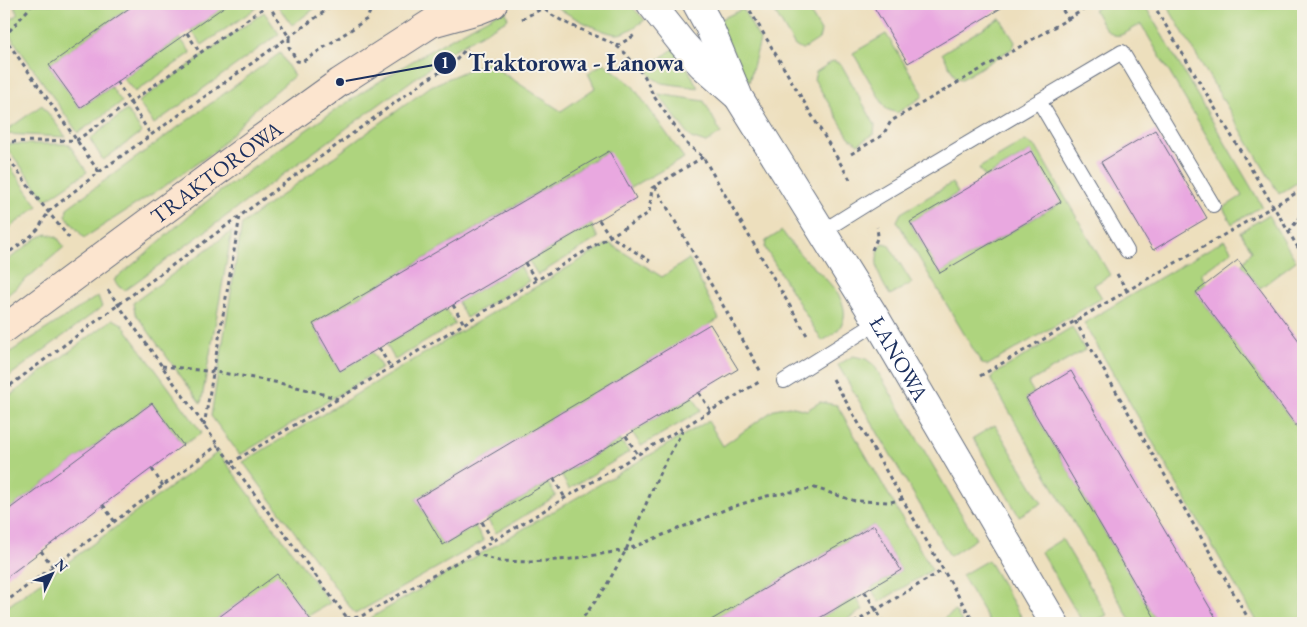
<svg xmlns="http://www.w3.org/2000/svg" width="1307" height="627" viewBox="0 0 1307 627" font-family="'EB Garamond',serif">
<style>
.green{fill:#aed47e;stroke:#64826e}
.building{fill:#e9a8e0}
.lines{fill:none;stroke-linecap:round;stroke-linejoin:round}
.service-casing{stroke:#646d7f;stroke-width:16}
.minor-casing{stroke:#646d7f;stroke-width:30}
.secondary-casing{stroke:#646d7f;stroke-width:30}
.path{stroke:#646d7f;stroke-width:3;stroke-dasharray:4 4;stroke-linecap:butt}
.service{stroke:#fff;stroke-width:14}
.minor{stroke:#fff;stroke-width:28}
.secondary{stroke:#fce5cf;stroke-width:28}
.labels{text-anchor:middle;stroke-width:4;stroke-linejoin:round;paint-order:stroke}
.street-label{font-size:22px;fill:#1b2f5e;stroke:#f7f3e8}
.leader{fill:none;stroke:#1b2f5e;stroke-width:2}
.callout-dot{fill:#1b2f5e;stroke:#f7f3e8;stroke-width:2}
.mark-label{font-size:15px;text-anchor:middle;font-weight:bold;fill:#fff}
.callout-label{font-size:24px;text-anchor:middle;font-weight:bold;fill:#1b2f5e;stroke:#f7f3e8;stroke-width:4;stroke-linejoin:round;paint-order:stroke}
</style>
<rect width="100%" height="100%" fill="#f7f3e8"/>
<filter id="ink" filterUnits="userSpaceOnUse"><feTurbulence type="fractalNoise" baseFrequency=".02" numOctaves="2"/><feDisplacementMap in="SourceGraphic" scale="10" xChannelSelector="R" yChannelSelector="G"/><feConvolveMatrix kernelMatrix="1 2 1 2 8 2 1 2 1" color-interpolation-filters="sRGB"/></filter>
<filter id="wash" filterUnits="userSpaceOnUse"><feTurbulence type="fractalNoise" baseFrequency=".0096" numOctaves="4" result="noise"/><feDisplacementMap in="SourceGraphic" scale="20" xChannelSelector="R" yChannelSelector="G"/><feGaussianBlur stdDeviation="1.12" result="paint"/><feColorMatrix in="noise" values="0 0 0 0 0 0 0 0 0 0 0 0 0 0 0 0 0 1.4 0 .05"/><feComposite in="paint" operator="in"/></filter>
<g filter="url(#wash)">
<rect width="100%" height="100%" fill="#eddfbd"/>
<!-- green -->
<path class="green" d="M18 4H135L49 65 80 108 111 87 122 102 78 133 4 27V25L18 14 14 7Z
M228 4H256L258 7 202 45 191 30Z
M279 4H321L292 25 277 5Z
M553 4H626L633 8 645 20C637 25 626 34 617 34 604 34 563 13 553 4Z
M770 4H805L821 31 819 39 802 50 795 46Z
M1104 4H1144L1262 206 1232 224 1223 208 1242 196 1141 24C1135 27 1129 32 1123 34 1108 41 1101 20 1094 10Z
M1166 4H1303V179L1279 194Z
M505 9 508 19 455 49 125 290 119 287 114 280C141 259 166 235 192 213 211 197 233 183 253 168 333 109 417 55 505 9Z
M743 9 760 40 749 82 717 21Z
M264 12 279 34 154 124 138 102Z
M1000 18 1015 42 1013 48 962 79 956 78 942 53Z
M886 34 923 93 922 97 897 113 886 109 853 53Z
M180 38 191 53 135 92 123 78Z
M673 49 687 67 698 88 662 83 653 78 646 69Z
M280 53 294 76 256 108 216 150 169 183 84 238 66 216 67 208Z
M833 61 841 64 875 125 874 134 858 144 849 137 814 79 816 72Z
M486 62 561 111 595 88 588 73 604 63 632 85 684 158 630 188 608 151 313 324 340 371 372 352 382 368 240 455 211 416 242 224 431 86Z
M658 94 704 101 721 133 706 143 691 138Z
M42 105 66 137 4 134V132Z
M127 110 142 132 103 160 90 139Z
M1025 141 1036 147 1110 275 1094 285 1102 298 988 365 982 364 897 221 901 213 952 183 958 193 910 222 940 273 1060 203 1031 151 985 177 979 168Z
M4 144H69L87 172 46 200Z
M4 158 38 206 4 232Z
M1268 215 1296 261 1260 288 1242 265 1252 250 1240 232Z
M591 224 598 238 538 275 529 261Z
M232 231 201 404 135 313 133 303Z
M782 231C788 239 794 248 801 255 816 271 858 301 840 327 836 333 829 337 822 341L765 248 766 241Z
M47 234 57 237 64 247 4 298V263L37 238Z
M1224 240 1232 251 1201 274 1207 283 1196 292 1303 435V623H1257L1084 323Z
M609 243 662 277 689 259 719 319 416 499 443 545 475 526 484 541 355 614 243 462Z
M883 243 888 244 912 283 890 295C880 280 870 260 883 243Z
M520 266 529 281 466 318 458 302Z
M98 296 102 307 4 380V356Z
M446 309 455 324 395 360 386 344Z
M113 319 122 324 202 433 183 445 152 403 4 513V400Z
M1072 327 1085 350 1028 383 1034 393 1026 398 1158 623H1132L991 380 993 375Z
M853 356 866 359 874 365 976 539 950 556 838 365Z
M693 396 701 411 641 446 632 432Z
M820 402 837 405 932 570 879 602 871 588 901 570 874 525 706 623H362L708 421 723 446 775 409 789 406 807 410Z
M995 425 1042 503 1019 516 973 438Z
M620 440 629 452 569 489 561 475Z
M218 452 330 603 308 616 277 575 211 623H4V609Z
M548 483 556 496 496 533 487 519Z
M1062 539 1107 615 1092 623H1083L1041 552Z
M988 560 1025 623H990L962 575Z
M856 597 863 610 840 623H811Z
M955 611 963 623H937Z"/>
<g id="blocks">
<!-- building -->
<path class="building" d="M135 4H228L80 108 49 65Z
M872 4H1008L908 63Z
M1155 130 1207 218 1153 250 1101 162Z
M609 151 636 198 340 371 313 324Z
M1031 151 1061 202 940 273 910 222Z
M1238 260 1303 346V435L1196 292Z
M710 324 738 369 443 545 416 499Z
M1071 371 1219 623H1158L1026 398Z
M152 403 183 445 4 579V513Z
M874 525 901 570 891 576 811 623H706Z
M277 574 313 623H211Z"/>
</g>
</g>
<g filter="url(#ink)">
<use href="#blocks" fill-opacity="0" stroke="#646d7f" stroke-width="1"/>
<g class="lines">
<defs>
<path id="service" d="M1039 101 1127 251
M823 231 876 198 1122 52 1213 205
M784 381 878 322"/>
<g id="minor">
<path d="M651 4 682 43 702 65 735 94"/>
<path id="s1" d="M697 4 709 26 739 98 878 322 1054 623"/>
</g>
<g id="secondary">
<path d="M435 22 478 10 493 4"/>
<path id="s2" d="M4 329 251 146 340 82 433 22 453 4"/>
</g>
</defs>
<!-- service casing -->
<use href="#service" class="service-casing"/>
<!-- minor casing -->
<use href="#minor" class="minor-casing"/>
<!-- secondary casing -->
<use href="#secondary" class="secondary-casing"/>
<!-- path -->
<path class="path" d="M268 4 289 37V47L297 61 302 62 367 19 373 4
M540 4C551 21 598 35 617 46L635 35
M746 4 852 183
M1153 4 1303 256
M522 19 543 8
M1068 19 1093 4
M187 33 200 53
M4 37 99 172
M4 37 33 4
M617 46 625 53 645 77 653 95 687 144 703 157 808 337
M117 82 151 135
M4 142 77 140 269 4
M4 152 37 198 70 239
M851 154 883 135 891 121 1068 19 1059 4
M655 186 761 372
M599 220 610 236 650 261
M1289 232 1303 212
M872 250 878 236 877 227
M4 256 31 236 38 229 49 211 99 172 335 4
M525 263 536 280
M1117 274 1127 291
M108 290 218 445 351 623
M453 305 464 324
M1075 321 1251 623
M379 348 391 368
M162 366C221 372 282 380 338 399
M980 376 1303 189
M833 379 974 623
M4 390 118 305 426 80 451 66 464 51 468 49
M699 393 711 411
M204 426 240 216
M626 436 638 455
M231 463 649 213 652 188 703 157
M152 469 163 486
M554 479 565 498
M103 505 115 522
M482 522 493 541
M41 551 53 567
M474 553 499 561 531 562 571 559 626 550 732 507 767 496 815 488 855 501 891 502 902 499
M865 592 884 623
M4 603 218 445
M340 623 347 618 360 617 473 553 759 382
M579 623 605 588 626 550 660 472 684 428
M854 623 943 570"/>
<!-- service -->
<use href="#service" class="service"/>
<!-- minor -->
<use href="#minor" class="minor"/>
<!-- secondary -->
<use href="#secondary" class="secondary"/>
</g>
</g>
<g class="labels">
<!-- street labels -->
<g class="street-label">
<text dy="8" stroke="none"><textPath href="#s2" startOffset="264">TRAKTOROWA</textPath></text>
<text dy="8" stroke="none"><textPath href="#s1" startOffset="409">ŁANOWA</textPath></text>
</g>
</g>
<!-- callouts -->
<path class="leader" d="M340 82L445 63"/>
<g class="callout-dot">
<circle cx="340" cy="82" r="5"/>
<circle cx="445" cy="63" r="12"/>
</g>
<g class="mark-label">
<text x="445" y="68">1</text>
</g>
<g class="callout-label">
<text x="576" y="71">Traktorowa - Łanowa</text>
</g>
<!-- margin -->
<rect width="1307" height="627" fill="none" stroke="#f7f3e8" stroke-width="20"/>
<!-- north arrow -->
<g transform="translate(52 574) rotate(47)" stroke="#f7f3e8" stroke-width="4" paint-order="stroke">
<path d="M0-4L9 19L0 12L-9 19Z" fill="#1b2f5e"/>
<text y="-8" font-size="14" font-weight="bold" text-anchor="middle" fill="#1b2f5e">N</text>
</g>
</svg>
